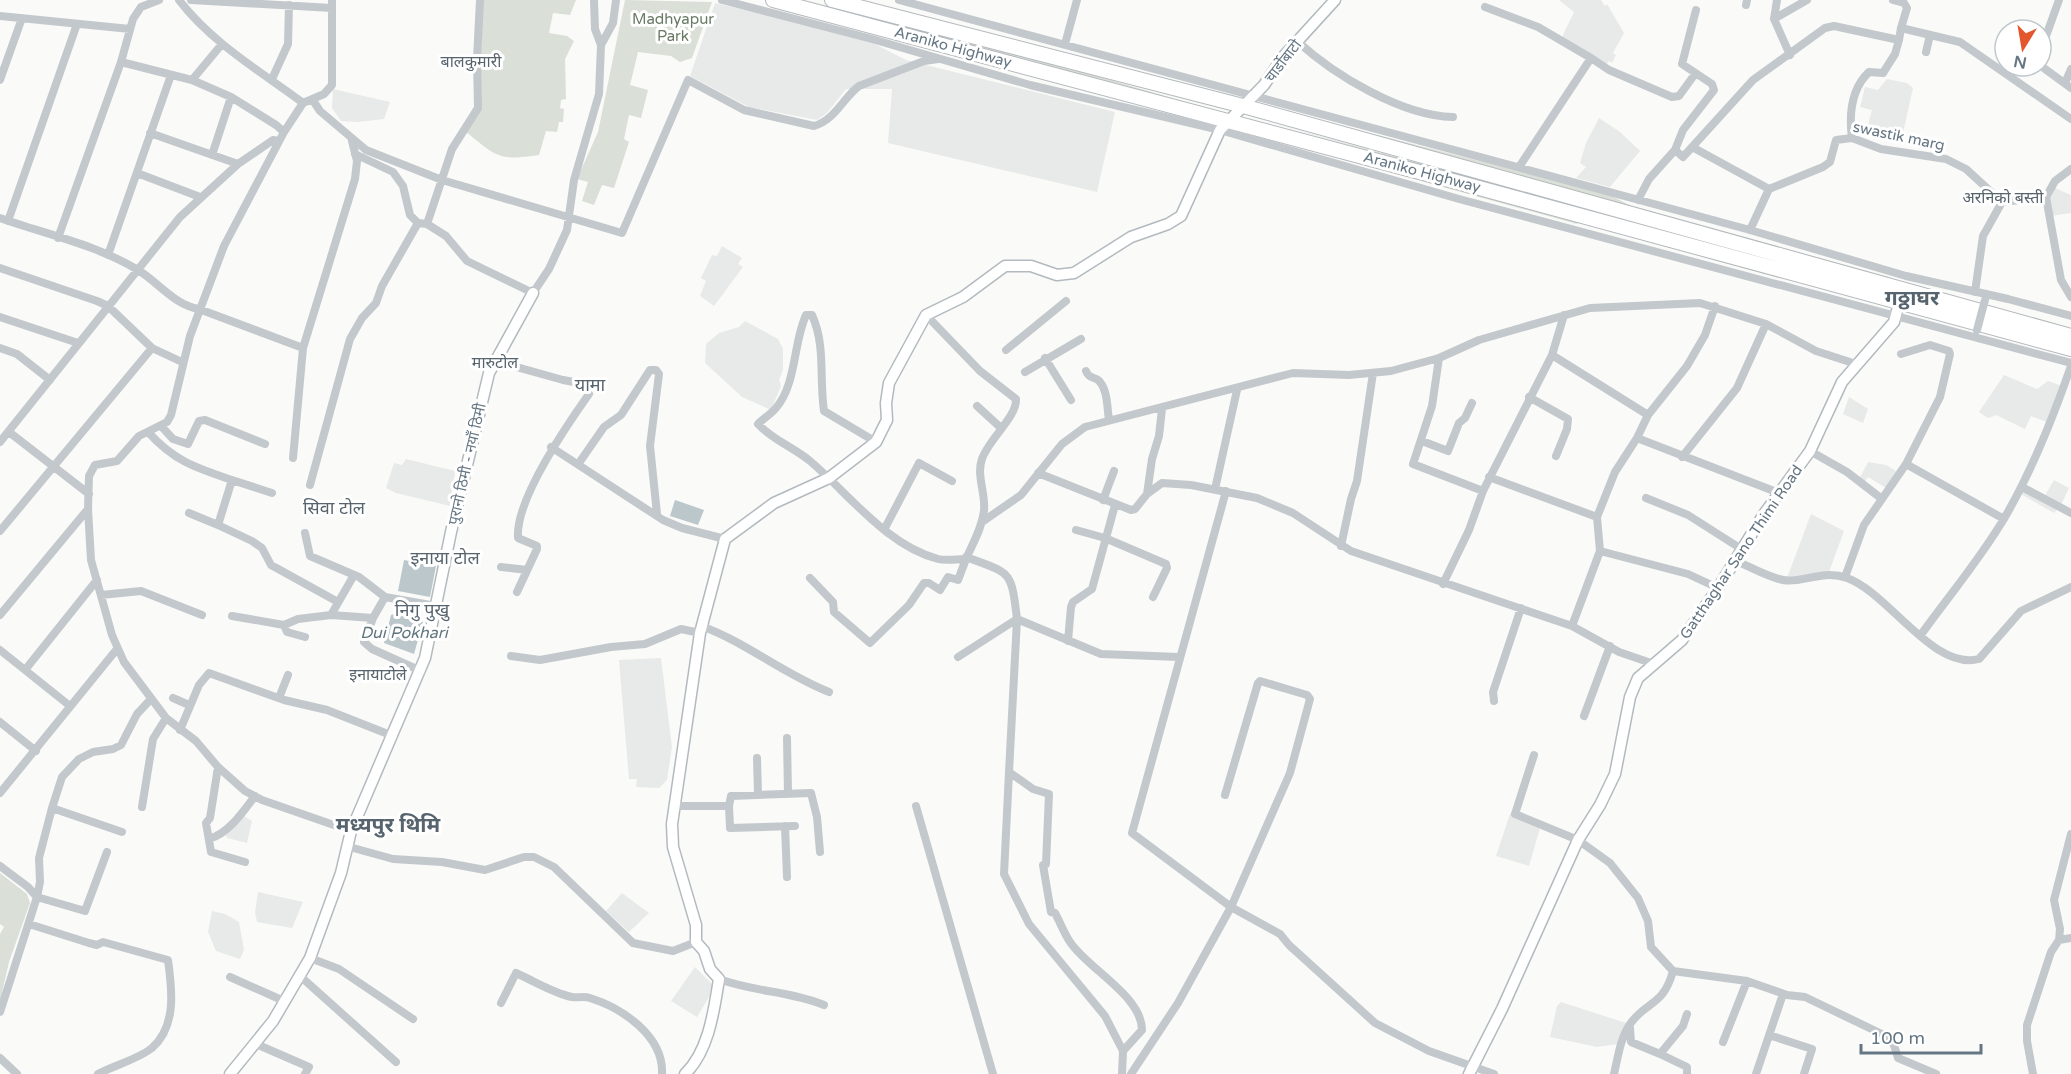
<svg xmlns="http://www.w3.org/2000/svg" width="2071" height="1074" viewBox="0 0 2071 1074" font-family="'Varela Round','Noto Sans Devanagari',sans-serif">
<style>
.built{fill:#e8e9e9}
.green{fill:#dadfd7}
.water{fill:#bbc7cb}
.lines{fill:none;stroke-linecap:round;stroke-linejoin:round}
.secondary-casing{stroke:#b3babf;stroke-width:13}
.highway-casing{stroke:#b4b9bd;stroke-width:16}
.street{stroke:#c3c8cc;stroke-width:8}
.secondary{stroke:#fff;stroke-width:10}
.highway{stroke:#fff;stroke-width:14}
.street-bridge{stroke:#c3c8cc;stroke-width:8}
.labels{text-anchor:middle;stroke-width:6;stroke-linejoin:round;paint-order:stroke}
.park-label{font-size:15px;fill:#687a64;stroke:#fff}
.street-label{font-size:15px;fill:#657683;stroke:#fff}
.neighbourhood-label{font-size:16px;fill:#57646e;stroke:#fff}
.water-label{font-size:16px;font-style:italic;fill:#60757c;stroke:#fff}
.quarter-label{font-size:18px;fill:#57646e;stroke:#fff}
.district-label{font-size:21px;font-weight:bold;fill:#57646e;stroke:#fff}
</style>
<rect width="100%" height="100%" fill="#fafaf8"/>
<!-- built -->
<path class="built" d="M1559 0H1601L1605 6 1607 4 1624 33 1613 53 1616 55 1612 63 1609 61 1606 65 1562 37 1574 12Z
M715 3 861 37 906 60 1115 112 1097 192 888 143 892 89H846L827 113 817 120 749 107 690 76Z
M1887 79 1907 83 1913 88 1903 133 1871 138 1868 125 1872 110 1860 107 1865 87 1878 90Z
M333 89 390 102 384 119 358 122 341 121 332 108Z
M1599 118 1620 132 1640 151 1610 187 1576 178 1586 167 1580 163 1586 143Z
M2055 188 2071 195V213L2051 216 2049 199Z
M722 246 742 258 738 264 743 267 714 306 700 296 706 281 701 278 712 255 717 256Z
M745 321 778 339 783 349V370L779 380 781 386 771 410 742 397 705 363 706 344 719 333 739 327Z
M2004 375 2037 389 2048 381 2062 386 2047 422 2031 416 2025 429 1996 415 1988 418 1979 412Z
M1849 397 1868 409 1863 423 1843 414Z
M406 459 455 471 450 506 396 493 386 488 394 463 402 465Z
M1868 462 1886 465 1896 471 1886 488 1868 477 1863 484 1858 481Z
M2054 480 2069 488 2061 505 2054 513 2019 493 2022 488 2044 497Z
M1811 514 1844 531 1829 572 1787 578Z
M661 658 672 747 667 780 659 788 636 787 637 779H629L619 660Z
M1510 814 1540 828 1529 866 1496 856Z
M244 816 252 821 247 843 227 838 225 834Z
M258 892 303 902 292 928 257 922 255 912Z
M622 893 649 913 629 932 606 911Z
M212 911 225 914 239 922 244 950 240 959 216 951 208 932Z
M695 967 715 987 697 1017 671 1001Z
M1561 1002 1629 1024 1619 1044 1597 1047 1550 1037 1557 1006Z"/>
<!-- green -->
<path class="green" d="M482 0H576L570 15 553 13 549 33 567 36 574 41 565 59 566 99 561 100 560 108 564 109 563 122H559L557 132 546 131 539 155C498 161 497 157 465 131L480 108Z
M625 0 712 2 692 58 680 62 671 56 638 52 630 85 648 90 641 118 629 115 624 139 629 142 614 188 602 185 594 205 582 201 588 182 577 179 598 132Z
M805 0 1083 72 1209 109 1208 111Z
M1272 108 1608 194 1631 206 1889 277 1888 280Z
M1268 122 1815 272 1602 216Z
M1266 138 1455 186 1577 221V224Z
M0 873 27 894 30 903 9 962 0 1001V934L4 927 0 924Z"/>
<!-- water -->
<path class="water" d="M675 500 704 510 698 525 670 516Z
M404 560 436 566 430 597 398 591Z
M394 614 423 622 414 654 384 643 391 615Z"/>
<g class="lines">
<defs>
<path id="secondary" d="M230 1074 273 1021 310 958 341 873 351 831 425 658 451 532 489 373 533 293
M685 1074C709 1051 714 1010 719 979L710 969 704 951 696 942V925L673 847 672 824 700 633 725 539 774 503 829 478 876 442 887 420 886 403 889 383 926 315 963 297 1005 266H1031L1057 275 1074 273 1131 237 1168 224 1181 216 1220 130 1264 85 1283 57 1335 0
M1469 1074 1502 1009 1578 840 1600 805 1615 774 1630 697 1638 678 1682 640 1718 588 1764 514 1810 451 1842 382 1894 322 1901 296"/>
<path id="highway" d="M773 0 1457 182 2071 349
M832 0 1243 106 2071 336"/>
</defs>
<!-- secondary casing -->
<use href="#secondary" class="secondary-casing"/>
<!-- highway casing -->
<use href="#highway" class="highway-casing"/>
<!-- street -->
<path class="street" d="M179 0C212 43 260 71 303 103
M191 0 332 8
M332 0V85L324 94 303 103 284 132 224 246 190 336 171 415 167 422 139 436 117 461 95 465 89 476 88 509 91 560 112 635 124 662 166 718 196 741 218 767 245 791 262 800 351 831
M722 0 872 39 1030 85 1220 130 1459 199 2071 363
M899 0 1750 230 1906 276 2008 299 2071 316
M1777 0 1774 19 1790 55
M1893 0 1904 3 1907 8 1901 28
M1746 5 1747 0
M1485 7 1538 27 1591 58 1519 167
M0 16 130 29
M1774 19 1807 0
M1297 41C1334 75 1402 116 1453 117
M1065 44 1077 0
M601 45 613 23 616 0
M2041 50 2059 0
M1926 52 1930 35
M1591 58 1609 70 1672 97 1679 96 1695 74
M121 62 192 80 231 97 212 155
M2041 66 2071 88
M272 79 288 44 289 5
M0 80 22 18
M192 80 222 44
M2065 83 2071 69
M231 97 276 125 284 132
M312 99 320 111 366 150 442 180 622 233 688 80 744 110 814 126C835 120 843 98 859 86L924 61 938 59
M150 133 238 164
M1852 138C1849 115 1851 89 1869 72L1883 73 1895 54 1899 40
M1694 148 1769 189
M1675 150 1683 130 1714 90 1712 84 1682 64 1696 10
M355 154 393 172 403 186 410 215 418 223 427 224 446 236 467 261 533 293 549 269 567 230 574 180 599 94 601 45 595 29 594 0
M2071 169 2055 181 2046 197 2061 280 2071 297
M137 173 200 197
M1769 189 1823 167 1830 162 1836 140 1852 138 1881 149 1946 159 1966 169 2002 202 2046 197
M1638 200 1649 179 1675 150 1683 157 1753 80 1825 28 1834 26 1899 40 1901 28 1960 42 2071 119
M0 218C45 234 97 245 138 270 158 282 174 305 199 309L303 348 355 179 357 161 352 141
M8 221 77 24
M427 224 452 149 478 108 477 59 480 0
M1750 230 1769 189
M58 238 121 62 133 19 141 7 159 0
M108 255 171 75
M0 268 97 301 108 306 152 348 182 362
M1975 292 1983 236 2002 202
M0 317 78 343
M0 348 17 354 50 380
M1006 350 1066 301
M1901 354 1930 345 1949 351 1950 354 1940 397 1906 464 2004 519
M1552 355 1648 415
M1045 358 1071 400
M1439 358 1432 406 1413 464 1483 491
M495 361 563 380 596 386
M1086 371C1089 380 1096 376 1100 382 1108 392 1107 408 1109 420
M1025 372 1081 339
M1529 397 1568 419 1567 429 1556 456
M977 406 1001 428
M162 427 173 439 188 444 199 421 205 420 265 444
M9 432 89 494
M148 432C174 461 196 468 232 480L218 525 252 541 262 548 271 565 338 602
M1637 438 1779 493
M1422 441 1448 451 1459 423 1465 418 1472 403
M0 442 180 217 238 164 273 140 279 141
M876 442 824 411C819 378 826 346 812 315H806C793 343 797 383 776 408 771 414 763 419 758 424 773 440 793 447 810 461 849 494 886 545 938 559 946 561 957 559 966 559 973 543 982 528 984 511 986 494 976 475 982 459 988 440 1017 417 1016 399L980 371 926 315
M551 447 663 520 682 528 725 539
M1810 451 1847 472 1882 499 1864 525 1845 577
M1682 457 1737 388 1766 324
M293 458 303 348
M579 463 604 427 621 415 650 370H656L659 374 650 446 657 514
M1038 473 1131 510 1135 509 1147 494 1162 483 1191 485 1257 498 1293 513 1351 551 1572 626 1619 652 1654 664
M1489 477 1597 517
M232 480 272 493
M310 485 350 339 362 318 376 303 382 286 418 223
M2022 487 2071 513
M1215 489 1237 390
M1226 491 1132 833 1231 907 1280 934 1289 945 1375 1023 1429 1051 1494 1074
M1147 494 1152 459 1159 436 1162 409
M1646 498 1688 515 1743 550
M1882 499 1906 464
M1103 500 1114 471
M189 513 218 525
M982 522 1021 495 1062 444 1085 427 1293 373 1349 375 1391 371 1439 358 1479 340 1590 308 1700 303 1766 324 1816 351 1856 364
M885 528 919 463 952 481
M1076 530 1105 538 1166 564 1167 568 1153 597
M0 531 152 348
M305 533 310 556 359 577 385 597 436 606
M1341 546 1351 499 1357 481 1373 373
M1600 551 1688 574 1718 588
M966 557C1012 574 1011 570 1017 619L1101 654 1179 657
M1736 561C1751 567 1767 577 1783 580 1801 584 1822 569 1847 578 1889 593 1933 671 1979 659L2021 611 2071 587
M501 567 527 570
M810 578 833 602 834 612 870 643 909 605 924 583H929L940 590 948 577 958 580 966 559
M1443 584 1469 530 1483 491 1552 355 1564 315
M517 592 537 549V546L518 538C515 500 567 425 589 394
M101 595 141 591 202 615
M385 597 373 618 364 642 372 649 421 671
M0 615 88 509
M331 615 354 575
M232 616 284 625 298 619 331 615 373 618
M284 625 287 632 305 637
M701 626C746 642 783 674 829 692
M1572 626 1600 551 1597 517 1615 472 1637 438 1648 415 1687 366 1705 335 1715 306
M1920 636C1948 597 1981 558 2005 517 2033 469 2053 418 2071 366
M1068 641 1071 607 1073 602 1092 589 1115 505
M0 650 70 706
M511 656 540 660 611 647 645 644 681 629 700 633
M958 657 1017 619 1009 772 1033 789 1049 794 1046 864 1043 865 1051 912 1055 913C1060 922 1064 933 1070 942 1088 969 1142 996 1142 1030L1123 1051 1122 1074
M25 670 97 580
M173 698 189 705
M279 698 288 675
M1494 701 1493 692 1521 608
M1584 716 1610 646
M0 722 36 751
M180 730 199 685 209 673 284 700 327 710 393 736
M787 738 788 794
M1534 755 1515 814 1578 840 1610 863 1638 898 1648 921 1651 947 1673 971C1663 1007 1647 1000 1630 1024 1620 1039 1618 1057 1614 1074
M757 758 758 795
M218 767 210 818 206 823 211 852 245 862
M1009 772 1004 874 1029 924 1105 1016 1123 1051
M0 793 117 649
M673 806H729L730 828 795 826
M729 806 731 796 811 793 817 817 820 852
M916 806 993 1074
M142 807 153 739 166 718
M52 808 62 777 79 759 93 752 113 749 121 745 137 714 151 699
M785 826 787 877
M209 839C229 833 243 812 255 796
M346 846 393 859 442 862 485 870 524 857H534L554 867 633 943 673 951 696 942
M107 852 85 911 37 897 40 882 39 858 52 808 122 832
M0 866 28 887 37 897 0 1012
M29 924 89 943 97 945 103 942 168 960C172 989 177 1026 152 1048 137 1060 114 1065 98 1074
M2059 940 2071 938
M310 958 339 969 413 1019
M1673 971 1747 981 1787 995 1805 997 1886 1036 1894 1045 1898 1058 1936 1074
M300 976 396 1062
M230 977 284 1001
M719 979C754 992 790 991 824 1005
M501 1003 516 973C534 981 553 993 572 997 578 998 584 996 590 998 622 1008 664 1036 662 1074
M1630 1028 1631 1042 1660 1054 1683 1026 1687 1014
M1769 1035 1812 1049 1804 1074
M1723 1042 1747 981
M256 1044 309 1067 305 1074
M1660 1054 1687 1067V1074
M0 1058 17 1074
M1131 1074 1178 1003 1231 907 1290 773 1310 699 1307 695 1260 681 1258 683 1225 795
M1756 1074 1783 994
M2033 1074 2027 1041V1025L2051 952 2059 940 2060 929 2054 900 2071 834"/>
<!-- secondary -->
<use href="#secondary" class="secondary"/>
<!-- highway -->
<use href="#highway" class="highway"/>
<!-- street-bridge -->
<path class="street-bridge" d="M1977 330 1985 300"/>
</g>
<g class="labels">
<!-- park labels -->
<g class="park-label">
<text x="673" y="24">Madhyapur<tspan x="673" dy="17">Park</tspan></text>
</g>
<!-- street labels -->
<g class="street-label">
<text transform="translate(953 47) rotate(15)" y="5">Araniko Highway</text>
<text transform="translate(1283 61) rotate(-52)" y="5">चार्डोबाटो</text>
<text transform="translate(1899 136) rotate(12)" y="5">swastik marg</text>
<text transform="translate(1422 172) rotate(15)" y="5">Araniko Highway</text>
<text transform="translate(467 464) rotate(-77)" y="5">पुरानो ठिमी - नयाँ ठिमी</text>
<text transform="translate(1741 552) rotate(-56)" y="5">Gatthaghar Sano Thimi Road</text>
</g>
<!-- neighbourhood labels -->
<g class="neighbourhood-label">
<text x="471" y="67">बालकुमारी</text>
<text x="2003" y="203">अरनिको बस्ती</text>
<text x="495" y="368">मारुटोल</text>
<text x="378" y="680">इनायाटोले</text>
</g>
<!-- water labels -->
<g class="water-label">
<text x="404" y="638">Dui Pokhari</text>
</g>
<!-- quarter labels -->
<g class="quarter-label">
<text x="590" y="391">यामा</text>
<text x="334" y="514">सिवा टोल</text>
<text x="445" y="564">इनाया टोल</text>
<text x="422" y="616">निगु पुखु</text>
</g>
<!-- district labels -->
<g class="district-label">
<text x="1912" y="305">गठ्ठाघर</text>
<text x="388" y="832">मध्यपुर थिमि</text>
</g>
</g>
<!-- north arrow -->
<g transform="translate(2023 48) rotate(191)"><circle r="28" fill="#ffffff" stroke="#c1c8cd" stroke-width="1.5"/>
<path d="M0-4.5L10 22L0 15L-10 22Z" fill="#e4572e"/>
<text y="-9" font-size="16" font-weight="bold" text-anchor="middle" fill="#657683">N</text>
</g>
<!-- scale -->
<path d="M1861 1044v9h120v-9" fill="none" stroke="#657683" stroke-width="3"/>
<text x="1870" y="1044" font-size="18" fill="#657683" stroke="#ffffff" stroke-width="4.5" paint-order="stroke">100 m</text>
</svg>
